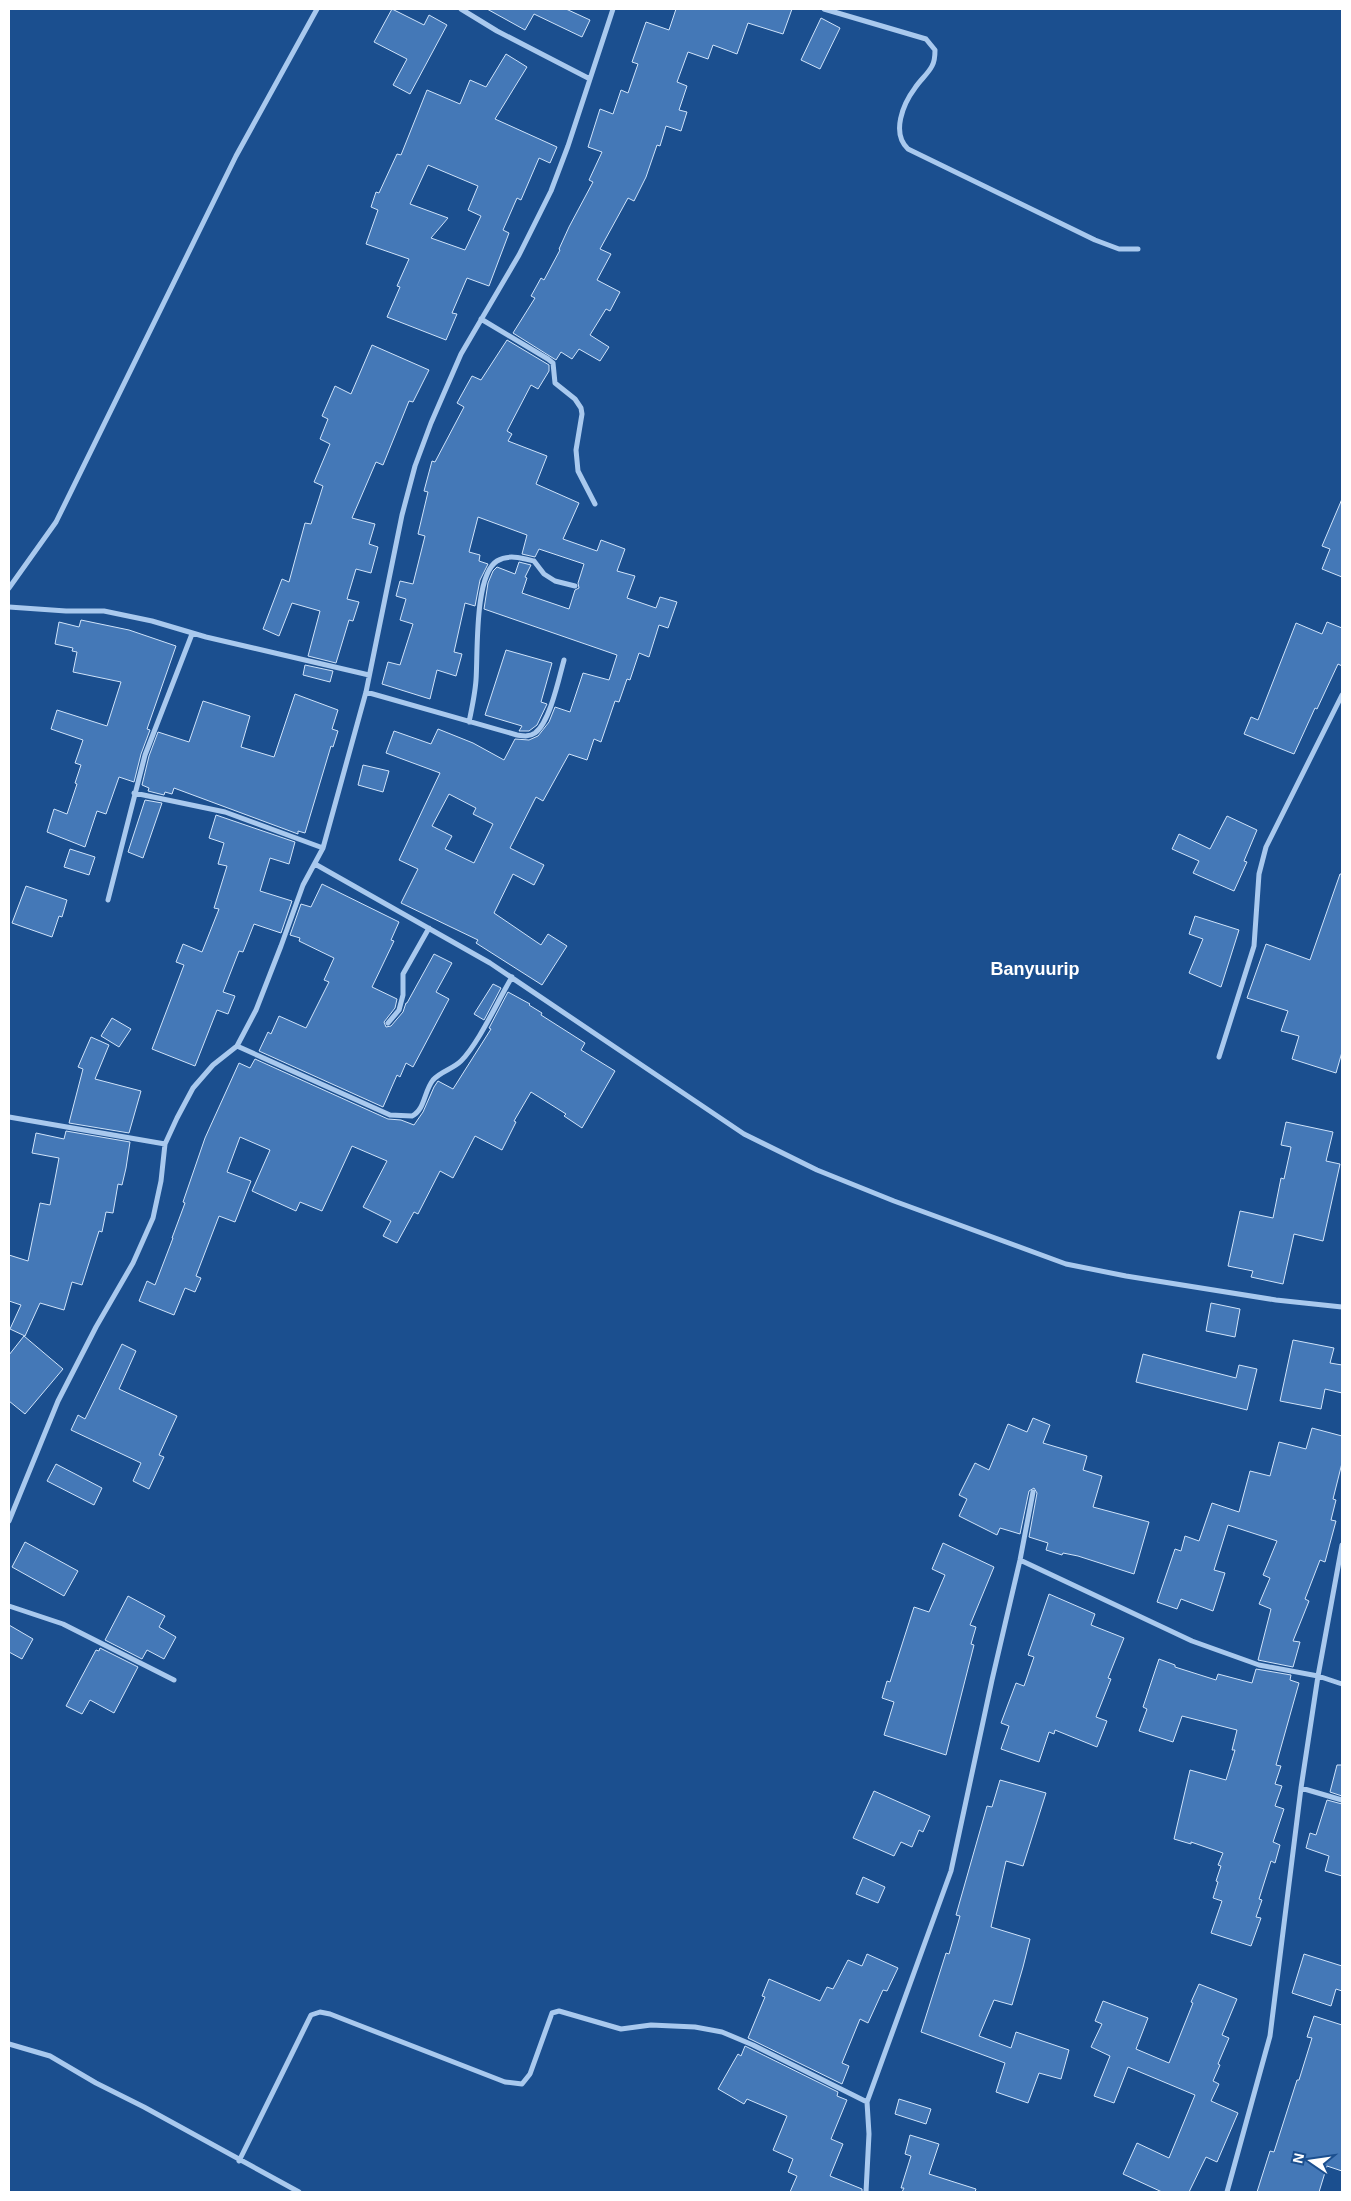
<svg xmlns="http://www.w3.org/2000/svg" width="1351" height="2201" viewBox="0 0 1351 2201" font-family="Arial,sans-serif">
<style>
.building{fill:#4478b7;stroke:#cfe3fa;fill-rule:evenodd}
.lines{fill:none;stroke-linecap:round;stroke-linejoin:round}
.minor{stroke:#a9c9ee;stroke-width:5}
.labels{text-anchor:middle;stroke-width:4;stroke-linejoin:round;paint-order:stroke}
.quarter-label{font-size:18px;font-weight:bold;fill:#fff;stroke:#1b4f8f}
</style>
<rect width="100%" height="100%" fill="#1b4f8f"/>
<!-- building -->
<path class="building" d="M392 9 424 25 429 15 447 25 410 94 393 85 407 59 374 42Z
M487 9H566L590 20 582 37 534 14 525 30Z
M676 9H792L783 34 748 23 737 54 713 45 708 59 688 52 677 82 687 86 679 110 687 112 681 131 666 126 660 146 657 145 646 177 634 201 628 198 600 249 611 254 597 280 620 292 610 311 606 309 590 335 609 347 600 361 579 349 572 359 561 352 556 360 513 333 535 298 531 296 541 278 544 280 560 250 559 249 569 227 593 182 589 180 602 152 588 147 600 109 613 114 621 90 628 93 638 64 632 62 646 22 669 30Z
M821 18 840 28 820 69 801 60Z
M506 54 527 67 495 119 557 147 550 163 539 158 521 200 517 198 503 230 509 233 489 286 467 278 452 313 457 314 446 340 387 317 400 287 397 286 409 259 366 244 378 210 371 207 376 192 379 193 397 154 401 155 427 90 460 104 470 80 486 87ZM428 165 478 186 468 210 481 216 465 250 431 238 448 218 410 204Z
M507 340 549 365V371L538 389 531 385 507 431 512 434 508 441 547 456 536 484 579 503 563 539 597 551 601 540 625 549 617 571 635 576 627 598 656 608 660 597 677 602 668 628 659 625 649 657 639 653 630 680 627 679 619 702 615 701 601 742 594 739 587 760 569 754 543 801 536 797 510 848 544 865 534 885 513 874 494 913 541 945 548 934 567 946 542 985 476 943 478 940 401 903 418 869 399 860 440 773 386 753 394 731 431 744 438 729 473 743 504 760 515 739 529 740 538 736 549 722 555 707 570 712 583 673 609 680 617 655 484 609 488 583 493 571 497 567 515 574 519 562 531 565 525 577 527 578 522 593 569 609 575 590 579 588 578 583 584 564 539 549 535 557 522 554 527 535 478 517 469 552 480 555 479 561 488 564 480 580 475 606 465 603 454 652 462 654 456 676 437 670 430 699 382 684 388 662 400 665 413 624 400 620 406 599 396 596 400 581 413 584 425 536 418 534 428 492 424 491 432 461 435 462 464 407 457 403 472 376 481 380ZM449 794 476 808 473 814 493 824 474 863 445 849 452 836 432 826Z
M372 345 429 370 413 402 409 401 383 465 376 462 352 518 375 524 369 544 378 547 371 573 356 569 347 599 359 602 353 621 349 620 336 663 308 656 320 611 292 603 279 636 263 629 282 579 289 582 305 523 311 524 323 486 314 482 330 444 320 439 328 419 322 416 335 386 351 394Z
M1342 499V577L1322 569 1330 549 1322 546Z
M81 620 129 630 176 646 147 729 150 730 141 754 134 782 119 777 106 814 97 811 85 847 47 832 54 809 67 814 77 784 75 783 81 765 75 763 83 740 51 729 57 710 107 726 121 682 73 672 77 652 72 651 73 648 55 644 59 622 79 627Z
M1327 622 1342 628V666L1338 664 1317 709 1315 708 1294 754 1244 734 1251 717 1258 720 1296 623 1322 634Z
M506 650 552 663 541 702 547 704 537 725 529 731H519L522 726 485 715Z
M305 665 333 671 330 682 303 675Z
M295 694 338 710 332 729 338 731 333 747 331 746 305 833 298 831V834L174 788 172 794 165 792 164 795 148 791 149 788 142 785 149 756 158 732 189 742 203 701 250 716 241 747 274 757Z
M363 765 389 771 383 792 358 785Z
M145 800 162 803 143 858 128 852Z
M216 815 295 842 289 864 270 858 260 891 292 901 281 933 254 924 243 952 239 951 223 992 235 996 228 1014 217 1010 195 1066 152 1049 184 965 176 962 183 944 202 952 219 909 214 908 227 866 218 864 224 843 209 838Z
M1227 816 1257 830 1244 861 1247 862 1234 891 1193 873 1199 861 1172 849 1179 834 1210 849Z
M70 849 95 857 89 875 64 867Z
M1340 874H1342V1052L1336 1073 1292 1059 1299 1036 1281 1031 1288 1011 1247 998 1266 944 1310 960Z
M322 884 399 922 391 940 394 941 372 987 397 999 395 1008 384 1022 386 1027 391 1026 403 1012 406 1003H407L434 954 452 963 436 992 449 999 413 1067 406 1063 400 1077 397 1075 383 1107 259 1051 268 1032 271 1034 279 1016 306 1028 329 982 324 980 334 958 299 941 300 938 290 935 301 904 311 907Z
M26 886 67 900 62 917 59 916 52 937 12 923Z
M1195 916 1239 930 1221 987 1189 973 1203 939 1189 934Z
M493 984 501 988 484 1020 474 1014Z
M508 992 530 1004 529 1005 542 1013 541 1015 585 1043 581 1050 615 1071 582 1128 564 1116 566 1114 531 1092 514 1121 516 1122 502 1150 475 1136 453 1178 440 1171 418 1214 414 1212 397 1243 383 1236 391 1221 363 1207 387 1161 352 1146 322 1211 300 1202 296 1211 252 1191 270 1150 240 1137 227 1172 251 1181 235 1222 219 1216 196 1276 201 1278 195 1292 185 1288 174 1315 139 1301 147 1281 155 1285 173 1238H172L185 1203 183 1202 205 1138 239 1063 250 1068 255 1059 388 1119 401 1120 414 1125 423 1112 434 1087 438 1081 453 1089 491 1029 489 1028Z
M112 1018 131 1029 119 1047 101 1036Z
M91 1037 109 1045 95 1079 141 1091 129 1133 69 1123 83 1069 78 1067Z
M1286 1122 1333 1132 1326 1161 1340 1164 1323 1241 1294 1234 1283 1284 1251 1277 1253 1271 1228 1266 1240 1211 1273 1218 1281 1178 1284 1179 1291 1147 1281 1145Z
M66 1131 130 1142 126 1168 122 1185 118 1184 113 1213 106 1212 102 1232 99 1231 82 1285 72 1282 64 1310 40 1303 25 1336 10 1329 21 1305 9 1301V1255L28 1261 40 1203 50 1205 59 1158 32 1153 36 1133 64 1139Z
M1211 1303 1240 1309 1235 1337 1206 1331Z
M24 1336 63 1369 25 1414 9 1401V1355Z
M1293 1340 1334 1348 1330 1363 1342 1365V1393L1325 1389 1321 1409 1280 1401Z
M122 1344 136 1351 119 1389 177 1416 159 1455 164 1457 149 1489 133 1481 141 1463 71 1430 78 1415 85 1419Z
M1143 1354 1236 1378 1239 1365 1257 1369 1247 1410 1136 1382Z
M1033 1418 1050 1425 1043 1443 1087 1456 1083 1470 1102 1476 1093 1507 1149 1522 1134 1574 1078 1556 1063 1553 1062 1555 1046 1550 1048 1543 1029 1537 1037 1493 1034 1488 1029 1491 1020 1534 1000 1528 997 1535 959 1516 967 1499 959 1495 975 1463 989 1470 1008 1424 1027 1432Z
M1312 1428 1342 1436V1463L1333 1499 1336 1500 1331 1520 1336 1521 1325 1562 1320 1560 1305 1599 1309 1601 1293 1641 1300 1642 1293 1667 1258 1660 1271 1609 1259 1604 1270 1578 1263 1575 1277 1541 1228 1525 1214 1570 1225 1573 1213 1611 1181 1599 1177 1609 1157 1602 1175 1549 1181 1551 1185 1536 1199 1541 1212 1503 1239 1512 1250 1471 1270 1476 1279 1442 1306 1449Z
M56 1464 102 1488 94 1505 47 1481Z
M25 1542 78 1571 64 1596 12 1567Z
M943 1543 994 1567 970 1625 976 1627 971 1644 974 1645 946 1755 884 1735 894 1702 882 1698 887 1681 890 1682 914 1607 929 1612 945 1575 932 1569Z
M1049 1594 1095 1614 1091 1625 1124 1638 1108 1678 1111 1679 1096 1717 1107 1721 1097 1747 1055 1730 1054 1734 1049 1732 1039 1762 1001 1749 1009 1726 1001 1723 1016 1683 1024 1686 1034 1657 1028 1655Z
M128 1596 165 1616 159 1627 176 1637 164 1659 147 1650 142 1659 105 1640Z
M9 1625 33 1639 22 1659 9 1652Z
M100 1648 138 1667 114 1713 90 1700 82 1714 66 1706 96 1650 99 1651Z
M1159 1659 1175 1665V1667L1216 1680 1218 1674 1252 1683 1256 1669 1291 1675 1290 1680 1299 1683 1276 1765 1281 1766 1275 1784 1282 1786 1275 1806 1284 1809 1273 1842 1280 1845 1275 1863 1271 1861 1259 1899 1262 1900 1256 1917 1261 1918 1251 1946 1211 1933 1222 1901 1213 1898 1218 1882 1216 1881 1221 1866 1218 1865 1223 1853 1191 1842V1844L1174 1839 1190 1770 1226 1780 1235 1750H1232L1237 1730 1182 1716 1173 1742 1139 1731 1147 1709 1143 1707Z
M1337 1765H1342V1796L1330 1792Z
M1000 1780 1046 1793 1023 1866 1006 1861 991 1927 1030 1939 1023 1967 1012 2005 994 2000 979 2036 1011 2048 1016 2032 1069 2050 1061 2079 1039 2073 1028 2103 996 2092 1005 2063 921 2032 946 1953 949 1954 960 1916 956 1915 987 1806 992 1807Z
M874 1791 930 1816 923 1832 919 1830 912 1847 901 1842 894 1856 853 1838Z
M1327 1800 1342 1804V1876L1325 1871 1329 1856 1306 1848 1310 1833 1316 1835Z
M863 1877 885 1887 878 1903 856 1894Z
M867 1954 898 1968 887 1991 883 1990 868 2023 860 2019 842 2063 849 2066 842 2084 748 2038 765 1997 762 1996 769 1979 820 2001 827 1987 833 1989 848 1960 862 1966Z
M1304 1954 1342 1966V1991L1336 1989 1331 2006 1292 1993Z
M1199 1984 1237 1999 1222 2035 1229 2038 1218 2064 1220 2065 1213 2081 1219 2084 1211 2101 1238 2113 1217 2162 1206 2157 1189 2192H1162L1123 2174 1137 2143 1169 2158 1195 2095 1128 2067 1114 2103 1094 2096 1110 2056 1091 2047 1102 2024 1095 2021 1103 2001 1148 2018 1136 2049 1169 2063 1193 2003 1191 2002Z
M1314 2016 1342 2025V2171L1327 2166 1319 2192H1257L1270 2151 1274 2152 1297 2080H1299L1312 2038 1307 2037Z
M745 2046 838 2092 837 2096 847 2100 831 2139 843 2144 830 2176 862 2189V2192H790L797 2176 788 2172 793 2159 773 2150 787 2116 747 2099 744 2104 718 2089 738 2054 741 2056Z
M899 2099 931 2109 926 2124 895 2114Z
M910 2135 939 2144 929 2174 976 2189 975 2192H902L904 2188H901L911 2156 905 2154Z"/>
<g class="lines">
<!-- minor -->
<path class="minor" d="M461 9 497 31 590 79
M824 9 926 39 935 50C935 55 935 61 932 66 928 74 920 80 915 88 903 104 891 133 908 149L1095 240 1119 249H1138
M481 319 548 359 553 363 555 383 575 399 581 408 582 414 576 450 578 471 595 504
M9 588 56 522 236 156 317 9
M9 607 66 611H104L152 621 206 637 369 675
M366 692 517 735C524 736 529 737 535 733 550 722 559 678 564 660
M469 722C472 708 475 694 476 680 478 655 474 575 497 561 508 554 522 558 534 561L544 574 555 581 575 586
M134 793 225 812 323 848
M315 864 490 963 744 1134 817 1170 894 1201 1066 1264 1126 1276 1276 1300 1342 1307
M108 900 145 755 192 634
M388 1023 399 1010 403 995V974L429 928
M237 1046 390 1115 412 1116C425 1110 424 1091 433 1080 441 1071 453 1069 461 1061 479 1043 498 1000 512 977
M1219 1057 1254 946 1259 874 1266 847 1342 695
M9 1117 165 1144
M9 1521 58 1401 96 1327 133 1263 153 1218 161 1181 165 1144 177 1118 193 1088 213 1065 237 1046 256 1010 281 946 303 885 323 848 366 692 402 515 415 466 431 423 461 354 519 255 551 191 568 146 613 9
M1020 1560 1192 1641 1259 1665 1318 1676 1342 1684
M9 1606 63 1624 174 1680
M1301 1788 1342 1800
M9 2044 50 2056 96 2083 144 2107 299 2192
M239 2161 311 2015 320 2012 330 2014 505 2082 522 2084 530 2074 552 2013 559 2011 621 2029 651 2025 695 2027 722 2032 753 2045 867 2102
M866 2192 869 2134 867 2102 951 1871 992 1680 1020 1560 1033 1492
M1227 2192 1270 2036 1301 1788 1318 1676 1342 1545"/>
</g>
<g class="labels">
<!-- quarter labels -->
<g class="quarter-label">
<text x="1035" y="975">Banyuurip</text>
</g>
</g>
<!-- border -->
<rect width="1351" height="2201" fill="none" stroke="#ffffff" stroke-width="20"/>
<!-- north arrow -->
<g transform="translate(1311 2161) rotate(283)" stroke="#1b4f8f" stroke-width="4" paint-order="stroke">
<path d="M0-4L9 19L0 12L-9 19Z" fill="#ffffff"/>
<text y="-8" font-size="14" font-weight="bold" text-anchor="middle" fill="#ffffff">N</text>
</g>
</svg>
